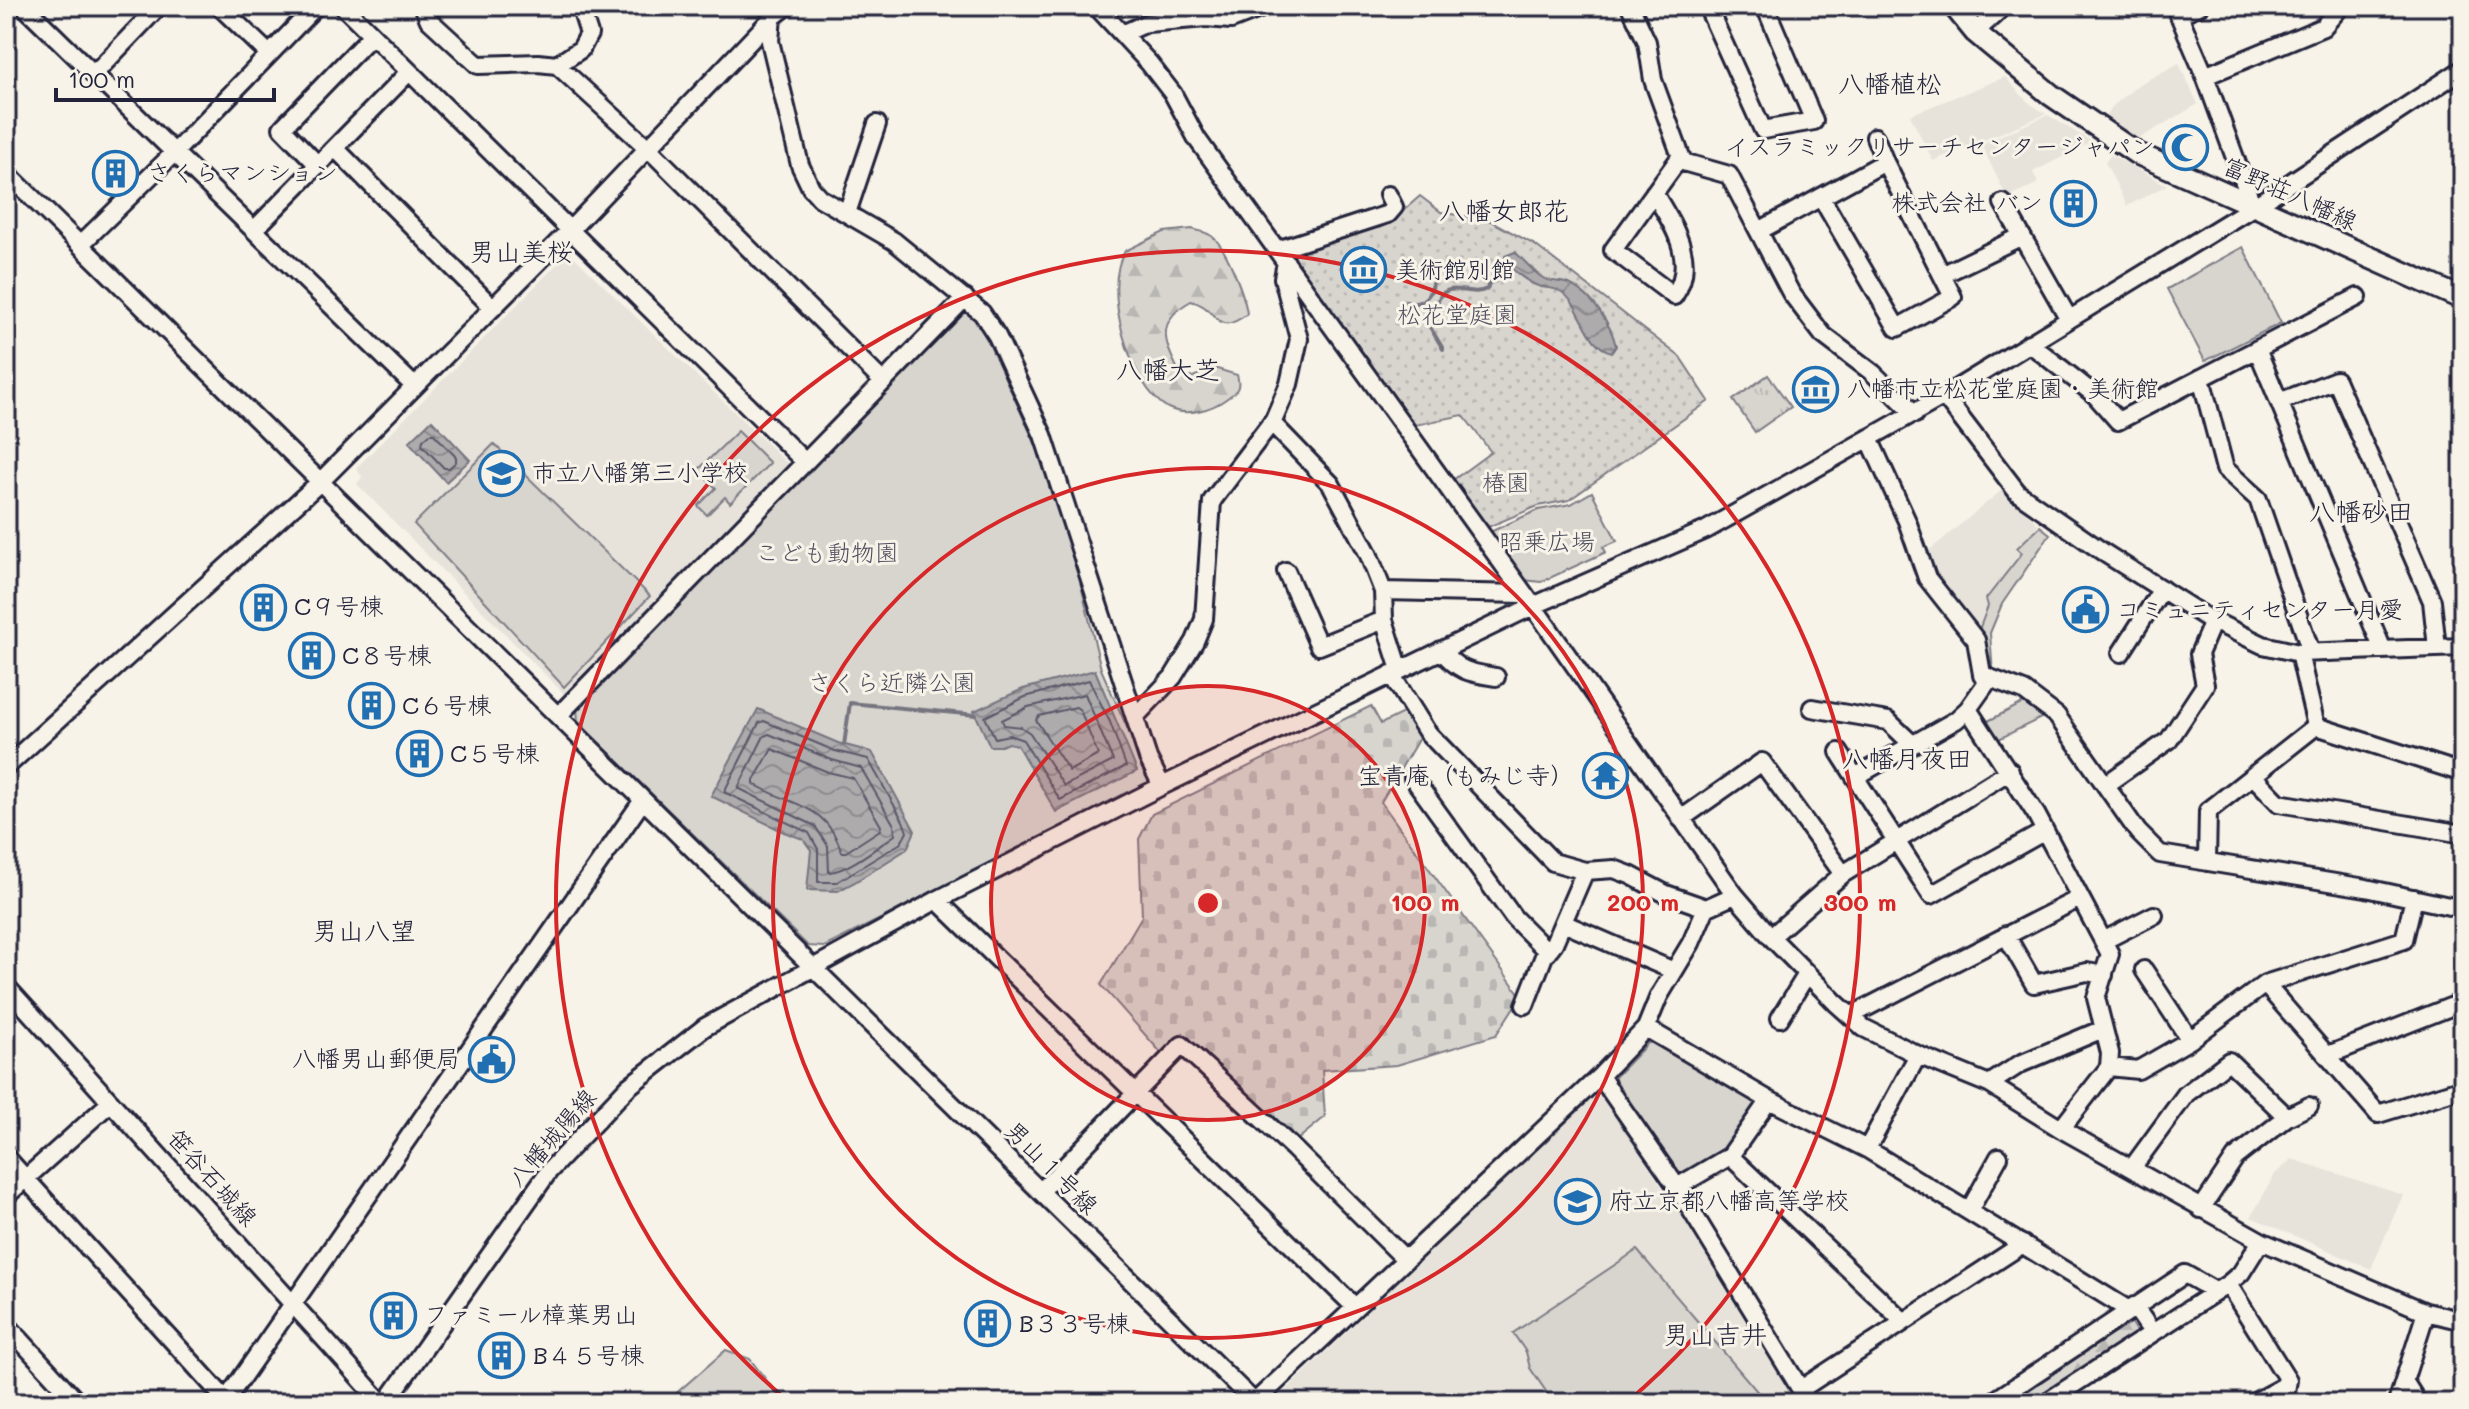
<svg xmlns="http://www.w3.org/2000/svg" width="2469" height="1409" viewBox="0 0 2469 1409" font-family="Mali,'Klee One',sans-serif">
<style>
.built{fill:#e7e3db}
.grass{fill:url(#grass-tufts);stroke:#7d7c85;stroke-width:2}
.forest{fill:url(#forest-firs);stroke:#7d7c85;stroke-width:2}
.cemetery{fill:url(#cemetery-stones);stroke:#7d7c85;stroke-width:2}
.park{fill:#d8d5cf;stroke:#7d7c85;stroke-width:2}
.garden{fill:url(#garden-dots);stroke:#7d7c85;stroke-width:2}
.water{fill:url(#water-waves);stroke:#76747f;stroke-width:2}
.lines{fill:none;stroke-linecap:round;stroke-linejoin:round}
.shore{stroke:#5a5969;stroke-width:2}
.stream{stroke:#76747f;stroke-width:4}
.minor-casing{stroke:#22223b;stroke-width:22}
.major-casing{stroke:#22223b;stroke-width:26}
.minor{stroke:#f7f3e8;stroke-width:16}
.major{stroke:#f7f3e8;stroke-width:20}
.ring{fill:none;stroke:#d62828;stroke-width:4}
.labels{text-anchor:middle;stroke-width:6;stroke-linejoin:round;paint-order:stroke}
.poi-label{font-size:24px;fill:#22223b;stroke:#f7f3e8;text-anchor:start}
.street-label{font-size:24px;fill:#22223b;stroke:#f7f3e8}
.park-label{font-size:24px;fill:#504f60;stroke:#f7f3e8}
.neighbourhood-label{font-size:26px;fill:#22223b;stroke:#f7f3e8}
.centre{fill:#d62828;stroke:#f7f3e8;stroke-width:4}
.ring-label{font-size:24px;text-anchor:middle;font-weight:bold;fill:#d62828;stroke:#f7f3e8;stroke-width:6;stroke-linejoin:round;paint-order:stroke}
</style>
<defs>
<pattern id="grass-tufts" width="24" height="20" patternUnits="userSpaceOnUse" patternTransform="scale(2)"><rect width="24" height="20" fill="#d8d5cf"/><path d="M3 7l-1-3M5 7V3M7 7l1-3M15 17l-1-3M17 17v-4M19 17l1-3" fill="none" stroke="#b9b7b3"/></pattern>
<pattern id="forest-firs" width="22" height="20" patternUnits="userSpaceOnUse" patternTransform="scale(2)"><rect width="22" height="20" fill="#d8d5cf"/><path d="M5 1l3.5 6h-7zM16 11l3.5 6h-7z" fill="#b9b7b3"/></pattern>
<pattern id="cemetery-stones" width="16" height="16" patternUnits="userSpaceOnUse" patternTransform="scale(2)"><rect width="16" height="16" fill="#d8d5cf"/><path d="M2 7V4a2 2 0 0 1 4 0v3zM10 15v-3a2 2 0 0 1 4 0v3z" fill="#b9b7b3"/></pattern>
<pattern id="garden-dots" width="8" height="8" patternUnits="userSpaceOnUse" patternTransform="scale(2)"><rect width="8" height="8" fill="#d8d5cf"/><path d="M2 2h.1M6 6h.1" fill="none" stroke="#b9b7b3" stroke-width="1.8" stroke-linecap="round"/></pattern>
<pattern id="water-waves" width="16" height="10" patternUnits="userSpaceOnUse" patternTransform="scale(2)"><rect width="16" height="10" fill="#aeabad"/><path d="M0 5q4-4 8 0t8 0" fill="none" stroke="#8d8b8e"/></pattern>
</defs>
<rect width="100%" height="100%" fill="#f7f3e8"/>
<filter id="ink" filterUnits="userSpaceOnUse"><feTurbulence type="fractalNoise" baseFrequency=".0125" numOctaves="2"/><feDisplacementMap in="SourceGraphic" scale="16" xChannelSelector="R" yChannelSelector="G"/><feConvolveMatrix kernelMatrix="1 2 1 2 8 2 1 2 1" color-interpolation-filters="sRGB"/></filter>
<g filter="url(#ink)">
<!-- built -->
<path class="built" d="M2179 63 2198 104 2137 140 2106 117 2114 105 2138 85Z
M2005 77 2028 102 2046 114 1933 161 1910 115Z
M2048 115 2092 142 2033 172 2038 183 2007 198 1981 144Z
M2111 155 2167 185 2127 206 2105 162Z
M569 252 788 464 567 697 357 484 362 477 356 468Z
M2002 490 2039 525 2017 548 2022 553 1985 599 1987 606 1979 629 1939 583 1925 554Z
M1593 1095 1603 1097 1804 1403H1290L1281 1395Z
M2292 1159 2403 1195 2371 1269 2251 1217 2275 1174Z"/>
<!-- grass -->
<path class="grass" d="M1768 375 1791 407 1755 432 1733 400Z"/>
<!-- forest -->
<path class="forest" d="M1192 229C1198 231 1205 232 1210 235 1226 244 1245 297 1247 314 1214 339 1219 307 1191 301 1152 323 1166 345 1182 378L1193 377 1214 368 1237 375C1241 388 1237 391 1226 399 1211 410 1186 417 1168 408 1130 388 1101 287 1125 251L1164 232Z
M2129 1320 2139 1336 2037 1403H2033L2023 1389Z"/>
<!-- cemetery -->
<path class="cemetery" d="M1371 706 1381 724 1407 711 1422 733 1381 802 1521 996 1496 1035 1397 1065 1322 1070 1325 1117 1297 1140 1183 1033 1163 1055 1101 985 1142 916 1139 839 1152 814Z"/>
<!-- park -->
<path class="park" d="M2243 247 2281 323 2205 361 2167 289Z
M961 311 975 313 1060 497 1101 669 1146 770 1149 785 824 947 808 946 578 722 577 708Z
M738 431 770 463 730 503 725 497 707 515 698 506 716 488 698 470Z
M494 444 650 596 564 687 414 524Z
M1592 492 1617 541 1603 547 1606 552 1541 582 1524 580 1488 533 1538 510 1571 504Z
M2040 526 2050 534 2002 604 1990 633 1993 675 1988 672 1979 630 1988 606 1986 599 2022 553 2017 548Z
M2023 703 2043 717 1995 741 1984 723Z
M1659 1042 1752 1096 1756 1106 1730 1155 1678 1182 1615 1083V1077L1648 1043Z
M1637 1250 1767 1403H1554L1530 1368 1526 1352 1513 1333Z
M726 1350 750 1359 784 1403H665Z"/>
<!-- garden -->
<path class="garden" d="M1420 196 1441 212 1491 221 1535 245 1680 357 1709 401 1569 500 1538 506 1488 527 1453 480 1491 452 1463 415 1415 425 1291 253 1396 217Z"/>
<!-- water -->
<path class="water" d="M1515 252C1524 260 1533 272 1543 278 1551 283 1564 280 1573 286 1593 297 1611 324 1616 346L1612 352C1585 347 1583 304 1560 291 1555 288 1547 288 1541 287 1530 284 1506 268 1505 256Z
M432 420 470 460 446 482 409 442Z
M1095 670 1137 771 1056 812 1017 745 1008 743 1001 746H990L974 711 1023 689Z
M758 709 838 743 872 752 915 831 907 849 855 882 838 891 807 890 811 850 803 839 784 832 711 796Z"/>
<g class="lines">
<!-- shore -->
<path class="shore" d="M430 434H434L456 457V462L449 468H444L422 445 423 440Z
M1089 680 1110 722 1126 766 1060 800 1023 740 1009 735 995 738 985 717 1025 697Z
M1085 694 1113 761 1064 786 1030 733 1021 727 1004 725 1002 720 1028 707Z
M1076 707 1080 710 1098 755 1069 771 1036 720 1039 716Z
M764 721 835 751 868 759 903 821 907 832 901 843 837 882H818V849L809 833 724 792 759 723Z
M769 734 832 760 861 768 894 825 895 835C879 846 846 872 829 872L828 846 815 826 738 788 764 736Z
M772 749 828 772 853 778 881 826 880 830 846 852H842C825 802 795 808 754 784V780Z"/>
<!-- stream -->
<path class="stream" d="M1406 302C1420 307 1432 296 1433 282
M1443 349 1427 322 1440 315 1436 306C1445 275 1468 299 1487 289L1489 283 1495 281
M844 745 850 703 976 715"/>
<defs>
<path id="minor" d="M24 6 414 386
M219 6 268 53
M343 6 805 462
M423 6 429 20 478 65 538 63 557 65 649 149 883 382
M1096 6 1149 63 1173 94 1197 139 1533 606 1735 895 1771 937 1836 1003 1864 1028 1918 1055 1989 1084 2061 1129 2261 1241 2426 1312 2463 1321
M1630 6 1647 42 1653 80 1683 162 1729 175 1791 293 1813 322 1823 335 1873 373 1915 414
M1707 6 1763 130 1814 121 1765 6
M2175 6 2205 76 2253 207
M2178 15 2199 6
M772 16 770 41 800 165 811 188 820 198 894 241 982 313 997 336 1043 435 1148 758 1162 786
M1975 32 2004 6
M1122 34 1147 23 1206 18 1231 20 1267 6
M557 65 581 49 589 34 580 6
M94 74 159 6
M2205 76 2323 27 2341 6
M335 148 493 308
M318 165 282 128 372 35
M6 172 1255 1403
M1654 193C1673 225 1698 261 1674 296L1613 250 1681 156
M1821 197 1897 328 1953 297 1885 162 1875 137
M2003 203 2069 319
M847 213 877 124
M254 230 409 72
M1759 231 1885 162
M80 245 174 153 316 6
M1277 250 1388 214 1394 207 1388 195
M1942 275 2022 236
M2029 343 2095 395 2118 421 2358 297
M2257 349 2383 650
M2201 378 2225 469 2258 499 2311 652
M1944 396 2018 493 2106 554 2207 618 2263 645 2299 653 2463 647
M2279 402 2336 380 2432 601 2437 648
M1272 423 1331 484 1368 553 1383 591 1384 620 1400 670
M1869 438 1907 521 1927 578 1976 640 1982 674 1990 678
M1286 571 1319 646 1384 620
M1383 591 1524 594
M1441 650C1459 672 1470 673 1496 677
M2121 653 2162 589
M2299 653 2316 726
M1391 674 1427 732 1553 862 1585 871 1614 869 1630 875 1666 894 1706 908
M1812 708 1888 721 1912 744
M1968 709 1956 720 1855 777 1931 895 2045 831
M558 716 965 298
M1135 717 1173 677 1195 641 1204 619 1212 501 1274 419 1289 384 1299 339 1283 278 1286 262
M2316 726 2463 773
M1839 752 1855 777
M6 767 320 482 569 231 773 17 787 6
M2253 776 2279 803 2463 834
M1413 778 1514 918 1548 952
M2105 785 2169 740 2205 685 2199 654 2213 621
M1681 819 1762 762 1843 874 2010 771
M2207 862 2208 811 2316 726
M937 900 1354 1306
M1563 923 1674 971
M2006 935 2034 984 2087 972 2104 975
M1771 937 1843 874
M2103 941 2154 915
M2144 970 2190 1040
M2265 984 2378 1114 2463 1088
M6 986 382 1403
M1525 1005 1544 956 1554 943 1585 871
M1852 1015 2080 898
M1780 1018 1807 974
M1646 1028 1769 1100 1867 1149 2129 1310
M2328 1055 2463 1002
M2109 1067 2138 1070 2190 1040 2265 984 2404 940 2414 898
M1600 1076 1677 1187 1809 1403
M1989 1084 2020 1064 2103 1029
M2061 1129 2109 1067 2110 1053 2096 998 2110 954 2036 814 1968 709 1990 678 2024 691 2057 716 2138 832 2160 854 2366 888 2463 909
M1867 1149 1918 1055
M1730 1156 1903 1321
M6 1157 226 1400
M2132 1168 2186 1094 2229 1061 2287 1117 2309 1106
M1677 1187 1730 1156 1769 1100
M1041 1191 1182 1045 1294 1149 1405 1259
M6 1196 111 1102
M2201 1209 2235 1158 2287 1117
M1969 1211 1999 1157
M2228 1284 2288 1380 2284 1403
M2134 1306 2152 1332
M6 1324 78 1403
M2404 1381 2418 1403
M1801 1389 2023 1244
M224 1403 643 800
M386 1403 549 1171 628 1087 705 1027 937 900 1162 786 1533 606 1706 530 1944 396 2253 207 2463 69
M1254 1403 1600 1076 1646 1028 1659 996 1691 943 1706 908 1735 895
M1991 1403 2185 1274 2215 1291
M2045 1403 2228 1284 2241 1273 2261 1241
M2253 1403 2286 1385
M2397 1403 2426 1312"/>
<path id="major" d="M1954 6 1975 32 2051 95 2136 153 2463 299"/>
</defs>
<!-- minor casing -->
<use href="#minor" class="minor-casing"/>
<!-- major casing -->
<use href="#major" class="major-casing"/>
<!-- minor -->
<use href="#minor" class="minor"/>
<!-- major -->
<use href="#major" class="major"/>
</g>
</g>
<!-- distance rings -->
<circle cx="1208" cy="903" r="217" fill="#d62828" fill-opacity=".12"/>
<g class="ring">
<circle cx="1208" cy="903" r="217"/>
<circle cx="1208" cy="903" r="435"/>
<path d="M789 1402A652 652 0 1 1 1627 1402"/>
</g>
<!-- icons -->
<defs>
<symbol id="mosque-ring" viewBox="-11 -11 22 22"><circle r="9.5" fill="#f7f3e8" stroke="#1f6fb2" stroke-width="1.5"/><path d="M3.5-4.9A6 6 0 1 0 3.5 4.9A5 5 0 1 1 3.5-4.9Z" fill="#1f6fb2"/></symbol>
<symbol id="building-ring" viewBox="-11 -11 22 22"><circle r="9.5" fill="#f7f3e8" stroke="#1f6fb2" stroke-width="1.5"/><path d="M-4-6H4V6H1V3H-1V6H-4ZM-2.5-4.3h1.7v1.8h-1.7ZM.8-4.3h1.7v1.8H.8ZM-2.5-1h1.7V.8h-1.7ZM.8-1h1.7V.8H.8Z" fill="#1f6fb2"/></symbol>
<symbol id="museum-ring" viewBox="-11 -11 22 22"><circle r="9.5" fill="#f7f3e8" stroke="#1f6fb2" stroke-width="1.5"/><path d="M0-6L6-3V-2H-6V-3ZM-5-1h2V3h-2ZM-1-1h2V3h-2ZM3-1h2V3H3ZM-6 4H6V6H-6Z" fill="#1f6fb2"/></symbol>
<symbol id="school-ring" viewBox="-11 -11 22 22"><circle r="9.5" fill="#f7f3e8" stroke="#1f6fb2" stroke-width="1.5"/><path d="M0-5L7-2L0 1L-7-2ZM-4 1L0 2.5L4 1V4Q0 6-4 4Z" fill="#1f6fb2"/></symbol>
<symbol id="civic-ring" viewBox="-11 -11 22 22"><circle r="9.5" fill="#f7f3e8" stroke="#1f6fb2" stroke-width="1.5"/><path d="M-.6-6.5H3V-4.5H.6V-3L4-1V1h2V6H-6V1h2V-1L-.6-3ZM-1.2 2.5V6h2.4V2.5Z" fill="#1f6fb2"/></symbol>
<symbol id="temple-ring" viewBox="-11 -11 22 22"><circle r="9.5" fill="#f7f3e8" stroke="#1f6fb2" stroke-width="1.5"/><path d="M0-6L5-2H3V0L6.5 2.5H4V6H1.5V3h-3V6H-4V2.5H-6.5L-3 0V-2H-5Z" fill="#1f6fb2"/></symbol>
</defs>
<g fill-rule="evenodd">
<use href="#mosque-ring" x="2160" y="122" width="51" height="51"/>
<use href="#building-ring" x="90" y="148" width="51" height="51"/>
<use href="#building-ring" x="2048" y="178" width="51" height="51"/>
<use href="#museum-ring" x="1338" y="244" width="51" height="51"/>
<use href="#museum-ring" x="1790" y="364" width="51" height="51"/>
<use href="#school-ring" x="476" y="448" width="51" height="51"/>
<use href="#building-ring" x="238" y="582" width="51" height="51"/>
<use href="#civic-ring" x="2060" y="584" width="51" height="51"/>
<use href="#building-ring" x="286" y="630" width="51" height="51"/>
<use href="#building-ring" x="346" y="680" width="51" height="51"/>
<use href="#building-ring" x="394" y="728" width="51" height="51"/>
<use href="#temple-ring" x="1580" y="750" width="51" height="51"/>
<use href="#civic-ring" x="466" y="1034" width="51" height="51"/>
<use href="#school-ring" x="1552" y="1176" width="51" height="51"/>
<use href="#building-ring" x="368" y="1290" width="51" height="51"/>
<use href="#building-ring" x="962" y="1298" width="51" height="51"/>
<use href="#building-ring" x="476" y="1330" width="51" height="51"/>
</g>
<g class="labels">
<!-- poi labels -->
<g class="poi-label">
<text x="2155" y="155" text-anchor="end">イスラミックリサーチセンタージャパン</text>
<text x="147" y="181">さくらマンション</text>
<text x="2043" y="211" text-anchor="end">株式会社 バン</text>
<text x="1395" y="278">美術館別館</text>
<text x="1847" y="397">八幡市立松花堂庭園・美術館</text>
<text x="532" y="481">市立八幡第三小学校</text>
<text x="294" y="615">C９号棟</text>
<text x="2116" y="618">コミュニティセンター月愛</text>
<text x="342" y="664">C８号棟</text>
<text x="402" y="714">C６号棟</text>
<text x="450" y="762">C５号棟</text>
<text x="1574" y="784" text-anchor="end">宝青庵（もみじ寺）</text>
<text x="460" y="1067" text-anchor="end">八幡男山郵便局</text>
<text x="1609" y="1209">府立京都八幡高等学校</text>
<text x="424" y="1323">ファミール樟葉男山</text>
<text x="1019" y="1332">B３３号棟</text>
<text x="533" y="1364">B４５号棟</text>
</g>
<!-- street labels -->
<g class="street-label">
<text transform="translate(2290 194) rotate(24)" y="8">富野荘八幡線</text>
<text transform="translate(552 1138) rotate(-49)" y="8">八幡城陽線</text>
<text transform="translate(1051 1168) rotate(45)" y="8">男山１号線</text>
<text transform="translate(212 1178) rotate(48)" y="8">笹谷石城線</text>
</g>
<!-- park labels -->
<g class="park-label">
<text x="1457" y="323">松花堂庭園</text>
<text x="1506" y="491">椿園</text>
<text x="1547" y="550">昭乗広場</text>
<text x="827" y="561">こども動物園</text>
<text x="892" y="691">さくら近隣公園</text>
</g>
<!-- neighbourhood labels -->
<g class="neighbourhood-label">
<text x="1890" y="93">八幡植松</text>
<text x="1504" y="220">八幡女郎花</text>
<text x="521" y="261">男山美桜</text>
<text x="1168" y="379">八幡大芝</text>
<text x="2361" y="521">八幡砂田</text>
<text x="1907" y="768">八幡月夜田</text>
<text x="364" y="940">男山八望</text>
<text x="1715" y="1344">男山吉井</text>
</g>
</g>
<circle cx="1208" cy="903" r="12" class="centre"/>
<g class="ring-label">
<text x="1425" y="911">100 m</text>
<text x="1643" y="911">200 m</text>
<text x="1860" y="911">300 m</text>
</g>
<!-- margin -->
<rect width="2469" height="1409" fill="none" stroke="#f7f3e8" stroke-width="32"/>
<rect x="16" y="16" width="2437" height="1377" fill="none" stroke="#22223b" stroke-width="3" filter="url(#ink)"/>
<!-- scale -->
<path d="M56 88v12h218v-12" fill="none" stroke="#22223b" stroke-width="4"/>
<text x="68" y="88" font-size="24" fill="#22223b" stroke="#f7f3e8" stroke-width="6" paint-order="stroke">100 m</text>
</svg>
